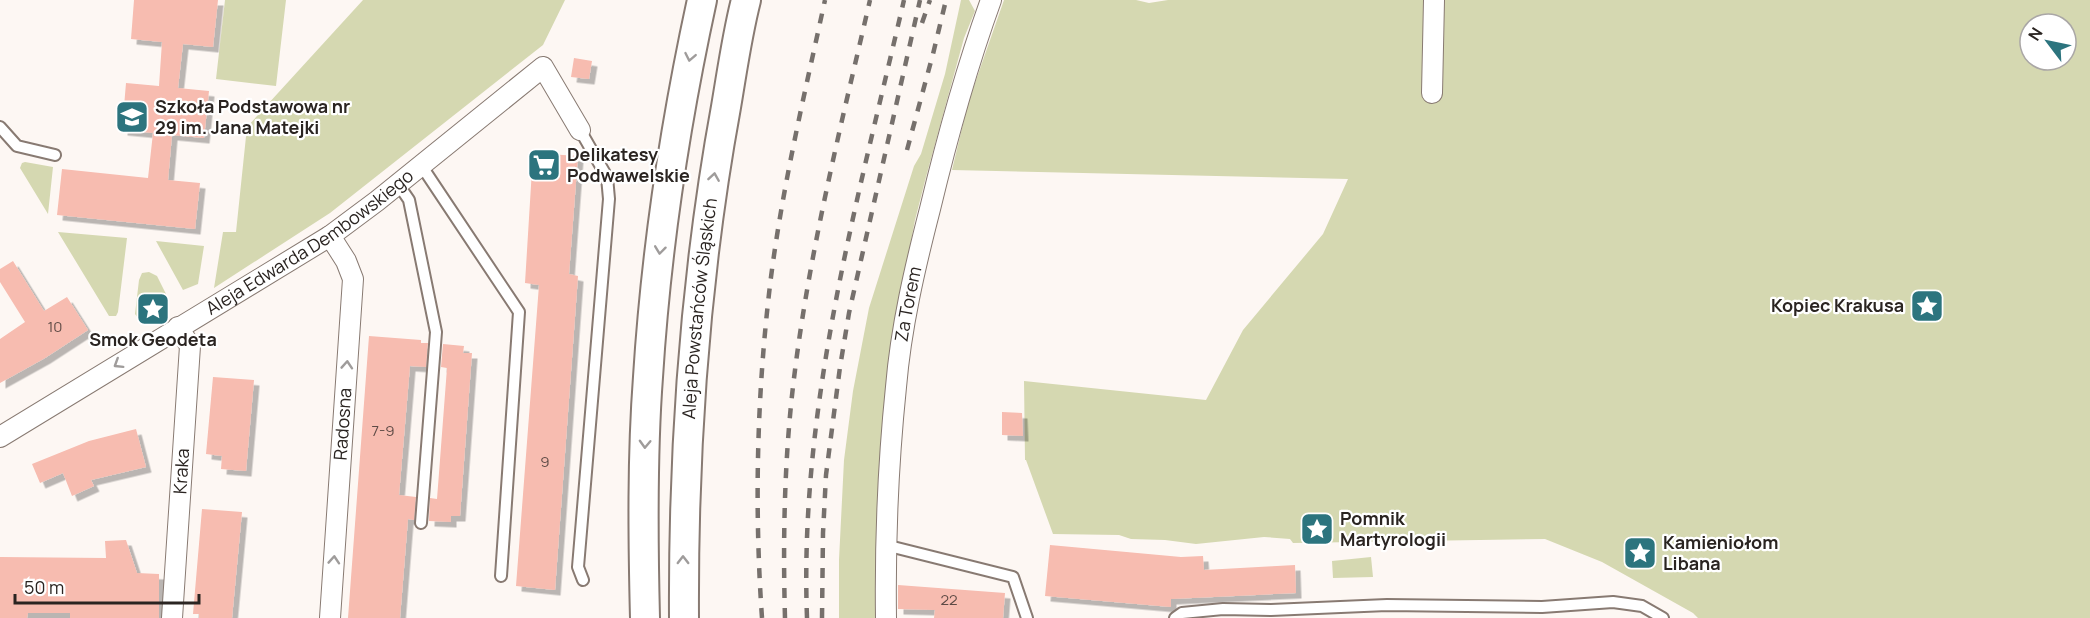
<svg xmlns="http://www.w3.org/2000/svg" width="2090" height="618" viewBox="0 0 2090 618" font-family="Manrope,sans-serif">
<style>
.green{fill:#d5d8b1;fill-rule:evenodd}
.building{fill:#f7bcb0;filter:url(#shadow)}
.lines{fill:none;stroke-linecap:round;stroke-linejoin:round}
.lane-casing{stroke:#887a72;stroke-width:14}
.street-casing{stroke:#887a72;stroke-width:22}
.secondary-casing{stroke:#887a72;stroke-width:32}
.lane{stroke:#fff;stroke-width:10}
.street{stroke:#fff;stroke-width:20}
.secondary{stroke:#fff;stroke-width:28}
.rail{stroke:#76706c;stroke-width:4.5;stroke-dasharray:10 10;stroke-linecap:butt}
.oneway{stroke:#9f9c9b}
.labels{text-anchor:middle;stroke-width:4.5;stroke-linejoin:round;paint-order:stroke}
.number-label{font-size:15px;fill:#5d4a45}
.poi-label{font-size:18px;font-weight:bold;fill:#2a2421;stroke:#fff;text-anchor:start}
.street-label{font-size:18px;fill:#2a2421;stroke:#fff}
</style>
<defs>
<filter id="shadow"><feDropShadow dx="5.5" dy="5.5" stdDeviation="0" flood-color="#0004"/></filter>
</defs>
<rect width="100%" height="100%" fill="#fdf7f3"/>
<!-- green -->
<path class="green" d="M225 0H286L276 86 216 79Z
M363 0H565L543 45 330 213 214 288 223 232H236L247 127Z
M961 0H969L975 11 964 38 926 177 915 220 893 338 883 417 877 585 879 618H839V560L844 460 853 391 869 308 914 166 921 154 945 74Z
M1004 0H1136L1149 3 1168 0H2090V618H1698L1693 613 1602 562 1545 539 1293 543 1290 539 1264 537 1196 544 1165 540 1131 539 1119 535 1053 534 1026 460H1025L1024 381 1206 400 1243 330 1323 234 1348 179 952 170 968 103ZM2030 24H2066V60H2030Z
M25 162 53 167 48 214 20 168 22 163Z
M58 232 127 238 118 312 116 316H109Z
M156 241 204 246 198 284 183 290Z
M149 272 157 276 169 300 146 316 138 318 135 314 139 280 142 273Z
M1371 557 1373 577 1333 578 1332 561Z"/>
<!-- building -->
<path class="building" d="M134 0H218L213 47 183 44 178 88 209 91 204 138 172 135 168 180 200 183 195 229 57 215 62 169 148 178 153 133 122 130 126 83 159 86 162 42 131 39Z
M574 58 592 61 589 79 571 77Z
M533 153 578 156 569 274 578 276 555 590 516 586 539 285 525 283Z
M13 261 44 311 67 297 88 330 45 358 0 383V339L25 322 0 282V269Z
M369 336 421 340V343H428L426 367 410 366 399 495 416 497 414 520 408 519 400 618H348Z
M443 344 464 346 463 353H472L460 516H451V522L429 521 430 498 437 499 447 368 441 367Z
M213 377 254 380 246 471 221 469 222 456 206 454Z
M1002 412 1022 413 1023 436 1002 435Z
M136 429 146 467 91 480 94 486 72 496 63 473 40 483 32 464 89 441Z
M202 509 242 512 232 618H199V614H193Z
M126 540 137 573 159 574V618H70V613H28L27 618H0V557L106 558 105 541Z
M1050 545 1181 557 1203 556 1204 570 1295 565 1296 593 1171 599V607L1045 596Z
M898 585 1005 593 1003 618H934L935 610 898 609Z"/>
<g class="lines">
<defs>
<path id="lane" d="M0 127 17 146 55 155
M580 130 607 177 609 199 578 567 583 580
M421 165 519 312 501 576
M398 184 409 200 436 332 421 523
M885 545 1013 577 1027 618
M1175 618 1182 613 1223 609 1271 610 1387 605 1542 607 1613 602 1642 606 1663 618"/>
<g id="street">
<path d="M1432 93 1434 0"/>
<path d="M330 236 346 261 353 279 330 618"/>
<path id="s1" d="M0 437 330 236 377 201 543 67 580 130"/>
<path id="s2" d="M172 618 190 346 178 327"/>
<path id="s3" d="M886 618C885 541 888 464 896 387 901 327 915 267 930 209 947 138 966 69 991 0"/>
</g>
<g id="secondary">
<path d="M645 618C643 538 642 457 648 377 656 250 675 124 702 0"/>
<path id="s4" d="M684 618C683 446 695 276 726 107 732 72 737 35 746 0"/>
</g>
</defs>
<!-- lane casing -->
<use href="#lane" class="lane-casing"/>
<!-- street casing -->
<use href="#street" class="street-casing"/>
<!-- secondary casing -->
<use href="#secondary" class="secondary-casing"/>
<!-- lane -->
<use href="#lane" class="lane"/>
<!-- street -->
<use href="#street" class="street"/>
<!-- secondary -->
<use href="#secondary" class="secondary"/>
<!-- rail -->
<path class="rail" d="M922 23 930 0
M907 150 933 54 946 0
M762 618C754 504 757 390 771 277 783 184 805 92 825 0
M785 618C783 547 784 476 791 405 805 268 839 134 870 0
M807 618C799 407 857 203 904 0
M822 618 823 533 826 475 840 367 849 313 920 0"/>
</g>
<!-- one-way arrows -->
<defs><path id="oneway-chevron" d="M-2-3.5L2.5 0L-2 3.5" fill="none" stroke-width="1.6" stroke-linecap="round" stroke-linejoin="round" transform="scale(1.5)"/></defs>
<g class="oneway">
<use href="#oneway-chevron" transform="translate(690 57) rotate(101)"/>
<use href="#oneway-chevron" transform="translate(714 177) rotate(-81)"/>
<use href="#oneway-chevron" transform="translate(660 250) rotate(97)"/>
<use href="#oneway-chevron" transform="translate(118 364) rotate(148)"/>
<use href="#oneway-chevron" transform="translate(347 365) rotate(-86)"/>
<use href="#oneway-chevron" transform="translate(645 444) rotate(92)"/>
<use href="#oneway-chevron" transform="translate(334 560) rotate(-86)"/>
<use href="#oneway-chevron" transform="translate(683 560) rotate(-90)"/>
</g>
<!-- icons -->
<defs>
<symbol id="school-square" viewBox="-11 -11 22 22"><rect x="-9" y="-9" width="18" height="18" rx="4" fill="#2c747e" stroke="#fff"/><path d="M0-5L7-2L0 1L-7-2ZM-4 1L0 2.5L4 1V4Q0 6-4 4Z" fill="#fff"/></symbol>
<symbol id="supermarket-square" viewBox="-11 -11 22 22"><rect x="-9" y="-9" width="18" height="18" rx="4" fill="#2c747e" stroke="#fff"/><path d="M-6-5.5h2.5l.6 2H6L4.5 2H-2.5L-4.4-4H-6ZM-1.5 3.2a1.3 1.3 0 1 0 .1 0ZM3 3.2a1.3 1.3 0 1 0 .1 0Z" fill="#fff"/></symbol>
<symbol id="sight-square" viewBox="-11 -11 22 22"><rect x="-9" y="-9" width="18" height="18" rx="4" fill="#2c747e" stroke="#fff"/><path d="M0-6L1.8-2.2L6-1.7L2.9 1.2L3.7 5.4L0 3.3L-3.7 5.4L-2.9 1.2L-6-1.7L-1.8-2.2Z" fill="#fff"/></symbol>
</defs>
<g fill-rule="evenodd">
<use href="#school-square" x="113" y="98" width="38" height="38"/>
<use href="#supermarket-square" x="525" y="146" width="38" height="38"/>
<use href="#sight-square" x="1908" y="287" width="38" height="38"/>
<use href="#sight-square" x="134" y="290" width="38" height="38"/>
<use href="#sight-square" x="1298" y="510" width="38" height="38"/>
<use href="#sight-square" x="1621" y="534" width="38" height="38"/>
</g>
<g class="labels">
<!-- number labels -->
<g class="number-label">
<text x="55" y="332">10</text>
<text x="383" y="436">7-9</text>
<text x="545" y="467">9</text>
<text x="949" y="605">22</text>
</g>
<!-- poi labels -->
<g class="poi-label">
<text x="155" y="113">Szkoła Podstawowa nr<tspan x="155" dy="21">29 im. Jana Matejki</tspan></text>
<text x="567" y="161">Delikatesy<tspan x="567" dy="21">Podwawelskie</tspan></text>
<text x="1904" y="312" text-anchor="end">Kopiec Krakusa</text>
<text x="153" y="346" text-anchor="middle">Smok Geodeta</text>
<text x="1340" y="525">Pomnik<tspan x="1340" dy="21">Martyrologii</tspan></text>
<text x="1663" y="549">Kamieniołom<tspan x="1663" dy="21">Libana</tspan></text>
</g>
<!-- street labels -->
<g class="street-label">
<text dy="6" stroke="none"><textPath href="#s1" startOffset="366">Aleja Edwarda Dembowskiego</textPath></text>
<text dy="6" stroke="none"><textPath href="#s3" startOffset="315">Za Torem</textPath></text>
<text dy="6" stroke="none"><textPath href="#s4" startOffset="310">Aleja Powstańców Śląskich</textPath></text>
<text transform="translate(343 424) rotate(-86)" y="6">Radosna</text>
<text dy="6" stroke="none"><textPath href="#s2" startOffset="147">Kraka</textPath></text>
</g>
</g>
<!-- north arrow -->
<g transform="translate(2048 42) rotate(302)"><circle r="28" fill="#ffffff" stroke="#aaa7a6" stroke-width="1.5"/>
<path d="M0-4.5L10 22L0 15L-10 22Z" fill="#2c747e"/>
<text y="-9" font-size="16" font-weight="bold" text-anchor="middle" fill="#2a2421">N</text>
</g>
<!-- scale -->
<path d="M15 594v9h184v-9" fill="none" stroke="#2a2421" stroke-width="3"/>
<text x="24" y="594" font-size="18" fill="#2a2421" stroke="#ffffff" stroke-width="4.5" paint-order="stroke">50 m</text>
</svg>
